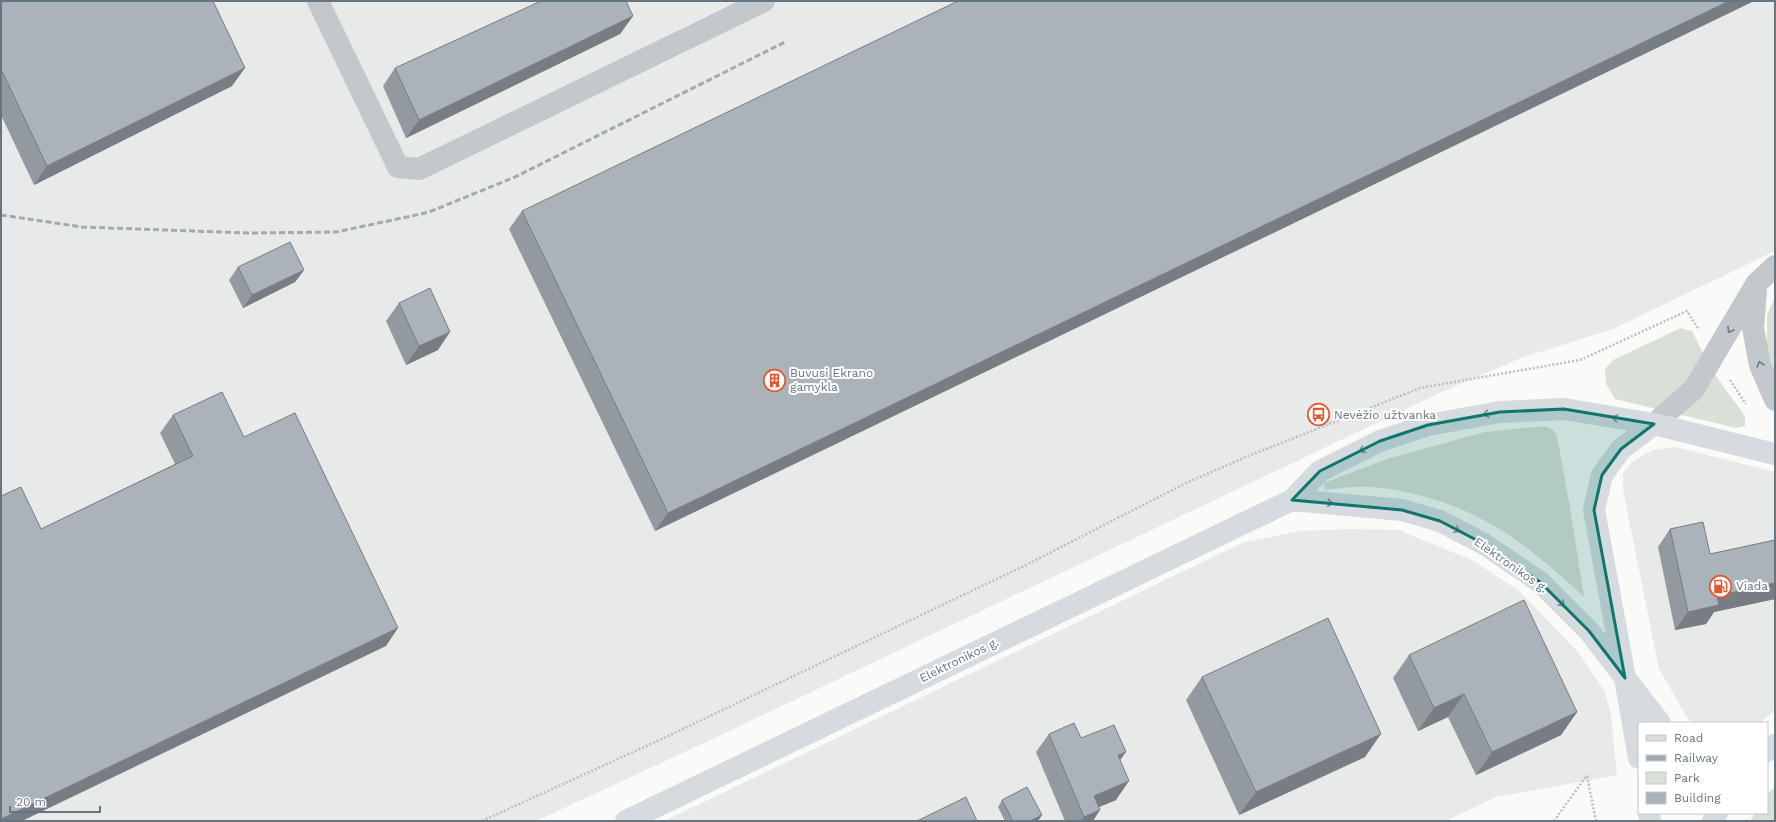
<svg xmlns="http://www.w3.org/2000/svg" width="1776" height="822" viewBox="0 0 1776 822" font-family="'Work Sans',sans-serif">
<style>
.built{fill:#e8e9e9}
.green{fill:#dadfd7}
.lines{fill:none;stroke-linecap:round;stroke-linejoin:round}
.path{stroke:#bbbfc2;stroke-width:2.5;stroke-dasharray:2 2;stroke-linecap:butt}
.minor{stroke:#c3c8cc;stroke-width:22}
.secondary{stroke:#d6dbdf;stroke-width:22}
.primary{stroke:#d6dbdf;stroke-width:22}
.rail{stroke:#a2aab0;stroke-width:3;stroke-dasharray:6 3;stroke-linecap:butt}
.wall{fill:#929a9f}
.shaded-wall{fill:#777d82}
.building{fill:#aab3b9;stroke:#777d82}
.oneway{stroke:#6a7a87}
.oneway2{stroke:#768591}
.marked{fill:#0f766e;fill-opacity:0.2;stroke:#0f766e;stroke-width:3;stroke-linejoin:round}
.labels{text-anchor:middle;stroke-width:4;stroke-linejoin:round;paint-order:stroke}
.poi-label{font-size:12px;fill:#657683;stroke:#fff;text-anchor:start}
.street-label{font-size:12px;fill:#657683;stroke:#fff}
</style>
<rect width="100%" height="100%" fill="#fafaf8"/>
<!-- built -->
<path class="built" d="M1 1H1775V251L1613 329 1521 358 1446 390 704 743 536 821H1Z
M1675 447 1775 472V710L1760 723H1694L1688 719 1659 669 1623 490V473L1633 461 1653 450Z
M1348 529 1398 530 1472 560 1518 590 1578 652 1605 692 1611 714 1617 775 1496 797 1446 821H664L1242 543 1300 531Z"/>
<!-- green -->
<path class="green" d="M1775 297V374L1767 350V315Z
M1681 328 1692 331 1710 367 1728 393 1741 410 1745 418V426L1736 428 1615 399 1606 384 1605 369 1613 360Z
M1534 427C1544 427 1552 425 1557 436L1570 508 1584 597C1531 547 1483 509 1410 493 1392 489 1374 486 1356 487 1346 487 1335 489 1325 490L1324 483 1387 459 1485 432Z
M1775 786V821H1750L1755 813H1767V795Z"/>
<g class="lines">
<!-- path -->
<path class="path" d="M1730 380 1746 404
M1587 776 1596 821
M482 821 666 737 1026 565 1186 483 1246 457 1420 388 1580 360 1687 311 1699 330
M1554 821 1587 775"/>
<!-- minor -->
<path class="minor" d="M318 1 398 167 419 169 764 1
M1756 291 1753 328 1760 365 1775 400
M1654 424 1694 389 1756 284 1775 266"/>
<!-- secondary -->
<path class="secondary" d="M1625 678 1639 758
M1649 813 1650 821
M1713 821 1717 813"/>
<!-- primary -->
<path class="primary" d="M1292 500 1402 510 1440 521 1484 544 1540 582 1589 631 1623 675
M1660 723 1625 678 1594 510 1602 475 1621 449 1654 424 1775 454
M1767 751 1775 745
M626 821 1292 500 1320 471 1380 441 1428 425 1500 412 1564 409 1654 424"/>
<!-- rail -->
<path class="rail" d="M1 215 82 227 249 233 336 232 421 214 429 212 515 177 785 42"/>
</g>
<!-- wall -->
<path class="wall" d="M1 1 232 86 34 185 1 115Z
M1754 1 655 531 509 229 522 211Z
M633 16 620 34 406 138 383 86 395 68Z
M238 267 304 270 295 282 243 308 229 280Z
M399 303 438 350 406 365 386 321Z
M173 415 244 437 386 646 41 529 175 464 160 433Z
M1670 529 1710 554 1775 540V599L1714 612 1706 624 1675 630 1658 547Z
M1409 655 1577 712 1561 735 1476 775 1448 717 1418 731 1393 678Z
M1202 677 1365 757 1239 815 1186 700Z
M1049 734 1081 738 1120 759 1116 800 1099 807 1093 821H1065L1036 752Z
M1002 800 1038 821H1005L998 807Z"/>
<!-- shaded-wall -->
<path class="shaded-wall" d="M1729 1H1754L655 531 668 513Z
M633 16 620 34 406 138 419 120Z
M245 68 232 86 34 185 47 166Z
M304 270 295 282 243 308 252 295Z
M450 332 438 350 406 365 419 346Z
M1775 583V599L1714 612 1706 624 1675 630 1688 612 1717 596Z
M398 628 386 646 22 821H1V819Z
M1464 694 1448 717 1418 731 1434 708Z
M1577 712 1561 735 1476 775 1492 752Z
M1381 734 1365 757 1239 815 1256 792Z
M1126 752 1113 770 1118 755Z
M1129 781 1116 800 1082 814 1094 796Z
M1100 810 1093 821H1081L1084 817Z
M1042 815 1038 821H1030Z"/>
<!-- building -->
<path class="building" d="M1 1H213L245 68 47 166 1 69Z
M541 1H626L633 16 419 120 395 68Z
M958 1H1729L668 513 522 211Z
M290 242 304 270 252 295 238 267Z
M430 288 450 332 419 346 399 303Z
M222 392 244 437 295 413 398 628 1 819V496L21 487 41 529 193 456 173 415Z
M1703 522 1710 554 1775 540V583L1717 596 1719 605 1688 612 1670 529Z
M1524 600 1577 712 1492 752 1464 694 1434 708 1409 655Z
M1328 618 1381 734 1256 792 1202 677Z
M1074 723 1081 738 1114 725 1126 752 1118 755 1129 781 1094 796 1100 810 1084 817 1049 734Z
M1027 787 1042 815 1030 821H1013L1002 800Z
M966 797 977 821H917Z"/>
<!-- one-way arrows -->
<defs><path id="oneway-chevron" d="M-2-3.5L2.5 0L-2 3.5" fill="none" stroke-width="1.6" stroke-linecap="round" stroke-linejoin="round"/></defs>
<g class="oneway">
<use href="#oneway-chevron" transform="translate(1730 330) rotate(120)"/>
<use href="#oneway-chevron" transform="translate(1760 364) rotate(-106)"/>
</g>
<g class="oneway2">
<use href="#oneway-chevron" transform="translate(1486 414) rotate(169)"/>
<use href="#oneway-chevron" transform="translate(1615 418) rotate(-170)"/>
<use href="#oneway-chevron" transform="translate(1362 450) rotate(154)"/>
<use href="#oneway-chevron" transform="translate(1330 503) rotate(5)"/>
<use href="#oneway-chevron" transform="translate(1457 530) rotate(27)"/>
<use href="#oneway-chevron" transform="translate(1562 604) rotate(45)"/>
</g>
<!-- marked area -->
<path class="marked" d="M1564 409 1654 424 1621 449 1602 475 1594 510 1625 678 1589 631 1540 582 1484 544 1440 521 1402 510 1292 500 1320 471 1380 441 1428 425 1500 412Z"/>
<!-- icons -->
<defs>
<symbol id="building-ring" viewBox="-11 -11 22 22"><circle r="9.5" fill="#fff" stroke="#e4572e" stroke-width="1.5"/><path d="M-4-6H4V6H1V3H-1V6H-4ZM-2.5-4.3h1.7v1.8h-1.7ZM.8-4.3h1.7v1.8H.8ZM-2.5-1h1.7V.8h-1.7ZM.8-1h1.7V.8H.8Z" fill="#e4572e"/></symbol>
<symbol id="bus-ring" viewBox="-11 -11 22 22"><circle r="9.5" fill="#fff" stroke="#e4572e" stroke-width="1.5"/><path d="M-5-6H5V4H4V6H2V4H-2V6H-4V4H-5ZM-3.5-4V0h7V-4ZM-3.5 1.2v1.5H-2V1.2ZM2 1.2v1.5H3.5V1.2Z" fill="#e4572e"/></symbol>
<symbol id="fuel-ring" viewBox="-11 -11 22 22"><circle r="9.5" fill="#fff" stroke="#e4572e" stroke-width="1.5"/><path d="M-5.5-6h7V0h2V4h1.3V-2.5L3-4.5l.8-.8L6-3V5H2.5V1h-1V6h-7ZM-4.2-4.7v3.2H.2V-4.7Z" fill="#e4572e"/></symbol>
</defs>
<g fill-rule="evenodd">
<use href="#building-ring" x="762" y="368" width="25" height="25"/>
<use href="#bus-ring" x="1306" y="402" width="25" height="25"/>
<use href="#fuel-ring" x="1708" y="574" width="25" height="25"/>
</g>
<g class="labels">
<!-- poi labels -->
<g class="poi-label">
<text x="790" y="377">Buvusi Ekrano<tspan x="790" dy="14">gamykla</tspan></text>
<text x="1334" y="419">Nevėžio užtvanka</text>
<text x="1736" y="590">Viada</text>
</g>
<!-- street labels -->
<g class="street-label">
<text transform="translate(1511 565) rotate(35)" y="4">Elektronikos g.</text>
<text transform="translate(959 660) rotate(-26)" y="4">Elektronikos g.</text>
</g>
</g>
<!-- border -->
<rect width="1776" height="822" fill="none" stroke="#657683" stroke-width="4"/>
<!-- legend -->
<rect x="1638" y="722" width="130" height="92" fill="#ffffff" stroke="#c1c8cd"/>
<rect x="1646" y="735" width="20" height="6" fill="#d6dbdf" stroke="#c1c8cd"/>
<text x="1674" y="742" font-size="12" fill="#657683">Road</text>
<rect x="1646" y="755" width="20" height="6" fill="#a2aab0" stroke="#c1c8cd"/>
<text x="1674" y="762" font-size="12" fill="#657683">Railway</text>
<rect x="1646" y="772" width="20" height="12" fill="#dadfd7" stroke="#c1c8cd"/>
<text x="1674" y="782" font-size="12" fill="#657683">Park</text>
<rect x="1646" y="792" width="20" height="12" fill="#aab3b9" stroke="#c1c8cd"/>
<text x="1674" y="802" font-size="12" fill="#657683">Building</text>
<!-- scale -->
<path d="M10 806v6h90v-6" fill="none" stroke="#657683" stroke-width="2"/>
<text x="16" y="806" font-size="12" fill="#657683" stroke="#ffffff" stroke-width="3" paint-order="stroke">20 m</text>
</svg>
